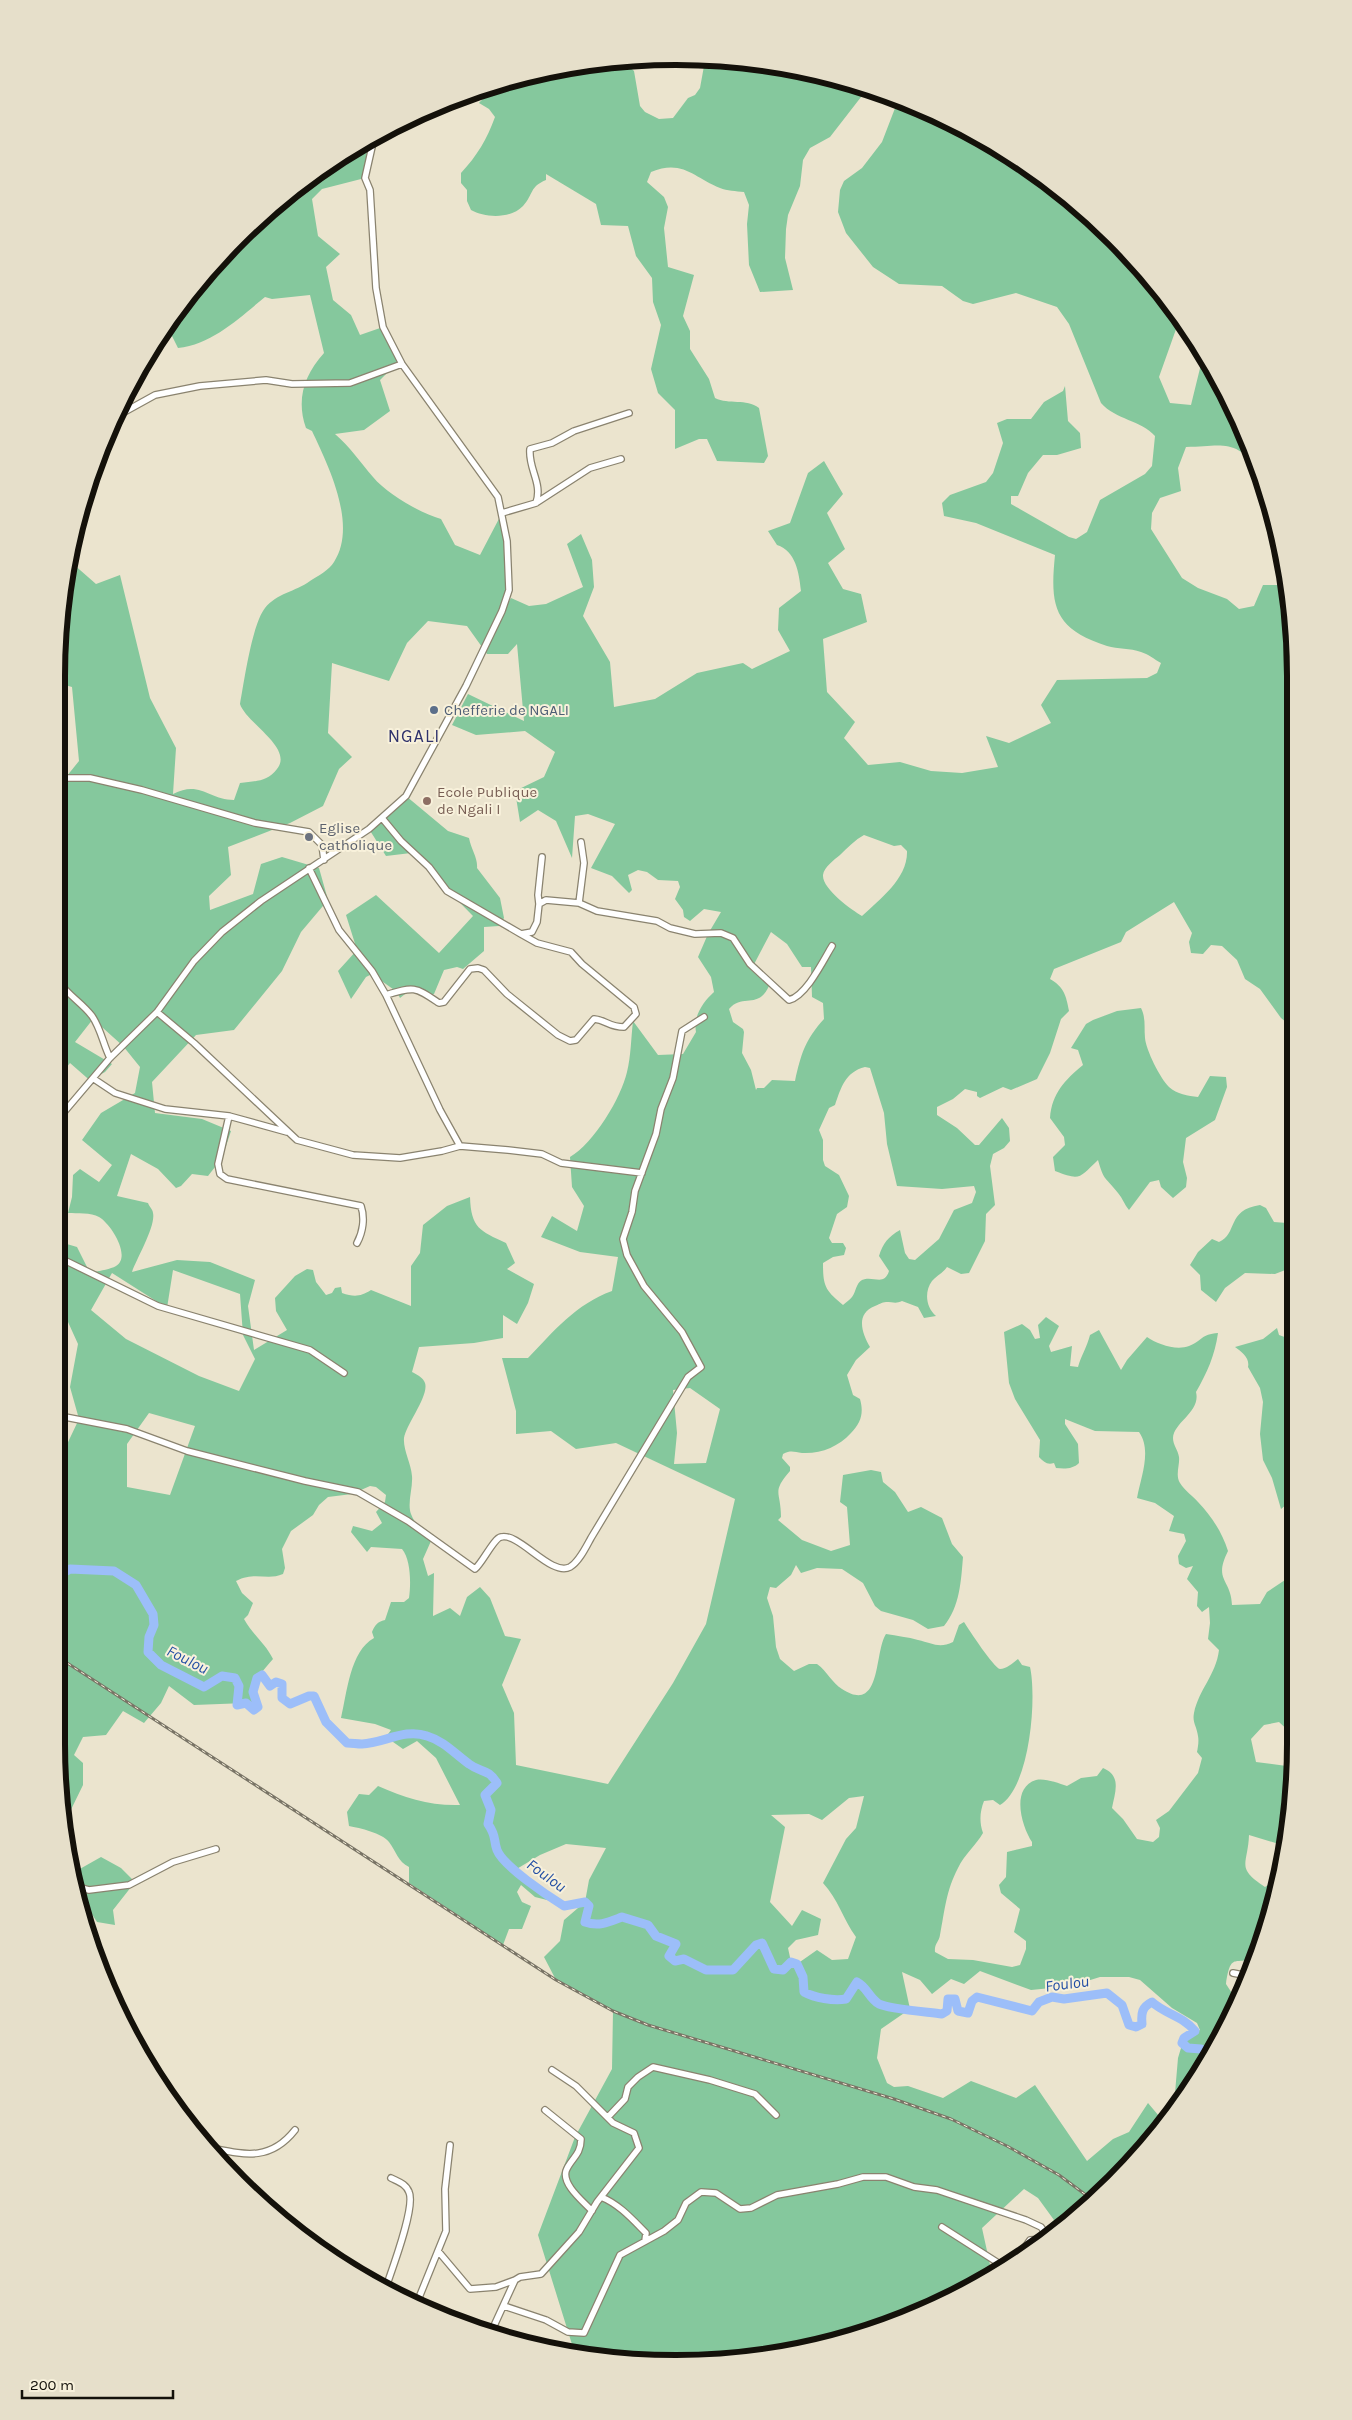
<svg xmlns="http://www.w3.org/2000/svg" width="1352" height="2420" viewBox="0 0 1352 2420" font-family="Karla,sans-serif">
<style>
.green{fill:#85c89d;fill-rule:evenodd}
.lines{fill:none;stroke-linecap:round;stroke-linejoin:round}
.river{stroke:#9cbef9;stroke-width:9}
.minor-casing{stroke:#8a836f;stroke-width:8}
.minor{stroke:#fff;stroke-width:5.5}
.rail-casing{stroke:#797466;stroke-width:3}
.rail{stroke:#f8f1db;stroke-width:1;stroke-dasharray:4;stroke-linecap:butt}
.service-dot{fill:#5c6f8a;stroke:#f8f1db;stroke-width:2}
.education-dot{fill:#8d6e63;stroke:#f8f1db;stroke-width:2}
.worship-dot{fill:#6b7280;stroke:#f8f1db;stroke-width:2}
.labels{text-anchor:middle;stroke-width:4;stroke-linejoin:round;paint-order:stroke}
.service-label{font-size:15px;fill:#4e5e75;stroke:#f8f1db;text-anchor:start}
.education-label{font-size:15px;fill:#785e54;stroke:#f8f1db;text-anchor:start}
.worship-label{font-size:15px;fill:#5b616d;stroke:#f8f1db;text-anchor:start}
.water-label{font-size:16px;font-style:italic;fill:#234fa4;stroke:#f8f1db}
.quarter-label{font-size:18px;letter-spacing:1px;fill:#2f326c;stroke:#f8f1db}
.rim{fill:none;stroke:#14110a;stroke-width:6}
</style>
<rect width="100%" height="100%" fill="#ebe4ce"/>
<!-- green -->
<path class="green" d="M622 60 634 71 640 106 645 112 659 119 673 118 688 98 695 95 700 88 704 66 710 61 724 66 726 61 757 62 868 88 830 137 810 148 803 160 800 186 788 215 786 229 785 258 793 290 760 292 749 265 747 224 749 205 744 192C736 191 727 191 720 188 694 178 683 159 651 172L647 182 664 197 668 207 664 228 668 267 694 275 683 316 690 331V349L709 379 715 398C729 405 746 398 759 408L768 456 764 463 717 461 707 439H699L675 449V410L658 393 651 369 661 325 653 302 652 278 636 256 628 226 601 225 596 204 546 174V180C529 187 534 194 523 206 511 219 485 218 471 210L467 201V190L461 183V173C477 156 487 139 495 117L489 109 479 103C489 93 498 80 513 78 531 76 532 87 549 72Z
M901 101 986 139 1114 238 1180 318 1159 377 1170 403 1191 405 1203 356 1261 472C1235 438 1224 446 1186 447L1178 468 1181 491 1160 498 1152 513 1151 529 1182 578 1198 588 1227 599 1239 609 1254 606 1263 585H1278L1289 589 1292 1027 1281 1018 1260 989 1245 979 1237 960 1222 946 1211 945 1203 954 1191 953 1189 942 1192 933 1174 902 1126 932 1121 942 1054 969 1050 979C1064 987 1066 995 1069 1011L1061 1019 1050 1053 1037 1079 1011 1090 1003 1087 980 1098 977 1096V1092L965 1089 953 1099 937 1107V1115L957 1128 975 1145H979L1002 1118 1009 1128 1010 1141 1004 1148 993 1154 990 1166 995 1205 986 1214 985 1241 969 1273 961 1274 947 1267C943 1273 936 1276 932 1281 924 1292 926 1307 936 1316L924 1318 918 1307 902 1301C896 1304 893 1302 886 1302 882 1302 878 1305 875 1306 855 1314 862 1333 870 1347L856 1360 847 1375 853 1395 860 1399C864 1413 861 1423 851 1433 838 1447 821 1454 802 1453 794 1452 791 1450 783 1454L782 1458 790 1467V1471C771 1493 781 1491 781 1517L778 1520 802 1540 831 1551 850 1545 847 1507 840 1502 843 1475 871 1470 881 1472 883 1482 895 1492 908 1512 921 1507 942 1518 952 1544 963 1557C961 1581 960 1606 944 1626L928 1629 913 1620 881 1611 875 1606 863 1583 842 1569 817 1568 801 1573 796 1565 791 1575 776 1588 770 1587 767 1598 773 1616 776 1647 780 1659 794 1671 809 1664H817C827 1671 832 1683 842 1689 882 1715 874 1652 886 1634 897 1636 908 1637 918 1640 932 1643 939 1649 953 1642L959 1625 964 1622C969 1630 994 1668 1000 1669 1006 1669 1013 1663 1018 1659L1022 1665 1030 1667C1037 1698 1030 1787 1000 1805L993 1800 984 1801C980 1811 979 1822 983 1833 976 1845 964 1855 958 1868 946 1891 945 1909 940 1935 939 1942 934 1944 935 1952L948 1959 973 1960 1012 1967 1020 1965 1026 1949V1941L1014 1932 1020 1909 1001 1893 999 1885 1006 1877 1007 1852 1032 1846V1842C1022 1827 1010 1788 1036 1780 1045 1778 1058 1783 1067 1786L1081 1778 1097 1776 1103 1768C1122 1776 1115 1792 1112 1808L1123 1819 1137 1839 1153 1842 1159 1837 1160 1828 1156 1820 1169 1811 1198 1773 1202 1758 1197 1752C1198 1747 1199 1741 1198 1736 1197 1727 1192 1722 1194 1713 1199 1689 1216 1675 1219 1650L1208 1639 1210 1623 1209 1607 1202 1612 1197 1606 1198 1592 1187 1579 1193 1566 1186 1568 1179 1564 1178 1556 1186 1541 1184 1534 1169 1531 1174 1516 1155 1503 1137 1498C1141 1477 1152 1450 1139 1432L1095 1431 1065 1419V1424L1078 1444 1079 1463C1073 1469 1065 1469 1056 1468L1054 1463C1047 1465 1044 1462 1039 1457L1040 1440 1015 1399 1009 1383 1004 1332 1022 1324 1030 1330 1035 1339 1040 1338 1038 1325 1046 1317 1059 1326 1049 1346 1051 1352 1072 1346 1070 1366 1078 1367C1081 1356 1087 1347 1090 1335L1099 1330 1121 1370 1127 1360 1147 1337C1157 1344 1176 1351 1189 1346 1202 1341 1201 1334 1218 1333 1215 1355 1207 1373 1196 1392 1201 1412 1174 1422 1173 1438 1173 1445 1178 1450 1179 1457 1180 1465 1175 1475 1180 1483 1184 1490 1193 1496 1198 1502 1212 1517 1222 1532 1228 1551 1213 1581 1231 1578 1232 1605L1260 1604 1267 1592 1294 1574V1736L1279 1722 1264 1725 1251 1739 1256 1762 1294 1767V1784L1282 1845 1249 1835C1248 1865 1235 1867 1265 1887L1276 1879 1263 1943 1257 1956C1236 1968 1231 1949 1226 1984L1237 2001 1213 2054 1182 2096 1175 2093 1178 2058 1184 2038 1200 2030 1197 2023 1172 2008 1140 1980 1129 1977H1100L1071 1986 1031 1990 980 1971 964 1984 951 1979 932 1994 920 1980 902 1972 910 2009 881 2029 877 2058 887 2083 894 2087 908 2086 943 2098 971 2081 1016 2098 1035 2085 1087 2161 1113 2139 1129 2132 1148 2103 1164 2122 1142 2152 1084 2210 1018 2257 1054 2220 1038 2198 1024 2189 982 2228 992 2274 1002 2270 986 2281 913 2317 797 2352 716 2362 595 2358 575 2354 538 2235 575 2137 612 2069 613 2011 556 1980 544 1957 560 1941 564 1920 585 1902 589 1880 606 1848 566 1844 540 1855 515 1870 559 1903 535 1897 521 1885 517 1892 522 1902 531 1906 522 1929H509L503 1945 409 1883V1867C398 1862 396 1851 389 1842 382 1833 360 1828 349 1826L347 1812 359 1794 369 1795 378 1786C405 1798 430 1806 460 1805L436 1758 417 1741 403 1749 386 1737 391 1730 375 1724 341 1718C347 1693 350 1651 374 1638L372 1632C375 1625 377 1622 385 1620L391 1602H404L409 1598C411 1584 411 1560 402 1549L371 1547 367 1552 351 1532 353 1526 372 1531 382 1523 376 1512 385 1502 386 1495 376 1487 370 1486 352 1494 328 1497 319 1505 313 1515 291 1531 282 1549 285 1568 283 1574C267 1581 255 1571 236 1581L242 1593 253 1603 248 1615 244 1619C252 1634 265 1643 273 1659 258 1677 249 1683 258 1707L254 1710 246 1703 194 1705 169 1686 161 1703 144 1723 123 1711 106 1735 83 1737 74 1755 83 1763V1785L62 1828 60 1459 79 1419 70 1387 78 1344 68 1322 60 1328V1242L77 1247 90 1273C97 1271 109 1270 116 1266 132 1256 110 1223 99 1217 91 1212 77 1214 68 1213L72 1197 73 1175 80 1169 99 1182 112 1165 82 1140 101 1113 135 1093 140 1067 123 1046 93 1019 75 1042 112 1064 105 1072 94 1078V1084L70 1063 59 1077 58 787 79 761 72 687 58 683V636L72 563 96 584 120 575 150 698 176 748 173 794C200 780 209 800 234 800L240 783C255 781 267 782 277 769 294 748 246 723 240 704 244 683 252 624 265 608 277 593 295 592 310 581 318 576 329 570 334 562 358 525 328 465 312 431L306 428C296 400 304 375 324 353L310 295 272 299 265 297C239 318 213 344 178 348L171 334 159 338 210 267 299 184 374 138 365 178 322 189 312 199 318 236 340 254 326 267 333 300 351 315 360 335 383 327 402 364 389 371 380 380 390 411 364 430 335 434C350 447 360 462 373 477 387 494 420 513 441 519L455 545 480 555 502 513 509 590 505 608 511 598 529 606 546 604 583 587 567 544 581 534 592 560 594 587 583 616 610 662 614 707 655 699 697 673 743 663 752 669 790 651 778 630 779 608 801 591C799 573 796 551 777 545L768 531 790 523 808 473 824 461 843 494 827 513 845 549 828 563 843 589 861 594 867 622 823 639 827 692 855 722 844 738 868 765 900 762 931 771 962 773 998 767 986 736 1009 743 1051 723 1041 705 1057 680 1147 678 1157 673 1161 663C1154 659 1148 654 1141 652 1130 648 1118 649 1107 646 1053 629 1050 605 1055 555L976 523 944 516 942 503 950 495 986 482 993 473 1003 443 997 423 1007 419H1031L1044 402 1063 391 1065 386 1068 421 1080 433 1081 448 1057 455H1043L1028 473 1018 496H1011V504L1069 537 1076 539 1087 532 1100 500 1145 474 1152 466 1155 436C1141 420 1116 420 1101 403L1069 324 1057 307 1016 293 973 304 963 301 942 286 899 284 873 267 846 233 838 212 840 190 844 181 862 168 882 142 897 103ZM428 621 467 626 487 654H508L517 644 524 721 468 694 452 725 476 735 525 731 555 752 544 777 515 791 520 822 538 810 556 821 572 858 575 816 588 814 615 824 591 868 612 876 629 893 632 890 628 875 638 870 647 872 658 880 678 881 680 887 675 899 683 910 684 917 690 921 704 909 721 912 708 934 698 957 711 977 714 992C703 1002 693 1016 696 1032L683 1054 658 1055 633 1021C631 1038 631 1056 627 1072 621 1098 594 1143 570 1157L572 1187 584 1206 577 1231 552 1216 541 1237 580 1252 618 1257 612 1291C576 1304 554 1331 528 1358H502L516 1411V1434L551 1431 576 1449 616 1443 735 1499 706 1624 673 1683 608 1784 516 1765 514 1713 502 1685 521 1639 505 1636 490 1598 480 1587 467 1597 460 1616 450 1608 433 1616 434 1573 428 1576 423 1559 431 1541C425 1529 415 1526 411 1514 407 1503 413 1488 412 1476 411 1463 403 1450 404 1438 406 1424 432 1392 424 1381 422 1377 416 1374 412 1372L419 1347 474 1343 503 1338V1315L517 1324 528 1303 534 1284 507 1269 515 1263 506 1243C480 1231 471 1228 470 1197L447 1206 423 1225 420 1253 411 1266V1306L371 1290C360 1297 354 1297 342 1293L341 1287 335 1288 332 1293 326 1295 316 1282 313 1270 307 1269 295 1276 275 1298 276 1311 287 1330 254 1350 248 1306 255 1280 210 1262 177 1260 132 1272C137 1258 156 1226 153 1213 153 1210 149 1206 148 1203L117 1196 131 1154 158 1169 176 1188 181 1186 192 1174 208 1176 222 1158 231 1131 202 1119 155 1113 152 1082 196 1035 234 1030 282 971 301 932 328 900 319 868 282 857 261 864 253 894 210 910 209 896 231 875 228 847 290 823 323 806 339 769 352 757 328 733 332 663 389 681 407 643ZM864 835 894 846 901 845 907 851C908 878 880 899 862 916 852 910 822 889 823 875 824 867 834 860 840 855 848 847 855 840 864 835ZM771 932 787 944 802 967H811L812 997 823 1003 824 1019C805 1040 801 1054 795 1081L772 1080 764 1088H757L756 1090 751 1070 742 1053 744 1032 743 1029 733 1022 729 1009C743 993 758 1010 769 986L751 970ZM865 1067 870 1068 884 1113 887 1144 897 1186 942 1189 974 1186 976 1192 972 1203 954 1210 939 1239 915 1260 909 1259 905 1253 900 1230C888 1237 883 1243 879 1256L889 1271C884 1287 873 1275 862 1280 856 1283 856 1292 852 1297 850 1300 846 1302 843 1305 825 1290 823 1286 823 1263L833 1257 844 1255 846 1248 843 1243H832L829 1238 837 1214 847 1207 849 1196 839 1175 825 1166 823 1160V1140L819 1130 829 1108 835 1105C841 1088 845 1072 865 1067ZM173 1270 240 1294 243 1335 255 1359 239 1391 199 1376 126 1339 91 1310 112 1273 167 1308ZM690 1388 720 1409 706 1463 674 1464 677 1433 673 1390ZM149 1413 195 1426 170 1495 127 1487V1444ZM864 1796 856 1828 846 1839 823 1883C838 1899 843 1919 856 1937L848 1959 832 1960 817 1950 797 1964 791 1962 788 1948 796 1940 818 1935 821 1919 802 1910 792 1926 770 1902 785 1827 771 1815 809 1814 822 1820 849 1798Z
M406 796 448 831 469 838C471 849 478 858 477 868L500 898 504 918 499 926 484 927V951L463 969 457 967 444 970 434 994 427 996 410 990 400 998 397 992 372 974 366 977 351 999 338 971 357 950 346 915 376 895 439 953 473 916 411 853 386 856 369 829Z
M1141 1008C1146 1018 1144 1027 1145 1038 1146 1050 1160 1078 1169 1087 1177 1094 1188 1096 1198 1097L1210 1076 1226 1077 1227 1087 1215 1120 1186 1138 1183 1162 1187 1178 1186 1187 1173 1198 1161 1187 1159 1180 1150 1182 1129 1210C1124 1204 1123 1199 1118 1193 1106 1177 1104 1182 1098 1160 1079 1178 1081 1181 1055 1171L1053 1157 1065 1145 1064 1137 1050 1118C1052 1093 1065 1080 1083 1065L1078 1050 1071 1048 1086 1024 1093 1020 1117 1011Z
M1260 1205 1266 1208 1274 1222 1287 1223 1293 1220V1267L1275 1274 1245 1273 1225 1288 1216 1302 1201 1290 1200 1275 1190 1265 1198 1252 1212 1239 1219 1242C1238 1234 1226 1210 1260 1205Z
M1277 1328 1279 1335 1293 1340V1499L1281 1509 1272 1478 1263 1460 1260 1434 1263 1402 1260 1388 1248 1367C1250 1358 1242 1352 1235 1347L1263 1339Z
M101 1857 121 1868 135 1882 113 1910 115 1925 97 1922 86 1905 81 1907 70 1862 78 1870Z"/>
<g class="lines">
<!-- river -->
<path class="river" d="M61 1574 70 1569 114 1571 136 1585 153 1614 154 1625 149 1637 148 1652 161 1665 204 1687 222 1676 235 1678 239 1686 237 1705 246 1703 254 1710 258 1707 253 1692 257 1678 262 1675 270 1686 276 1682 282 1684V1698L290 1704 309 1696H314L326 1722 347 1743C352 1743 357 1744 362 1744 384 1743 405 1728 427 1736 444 1741 455 1754 469 1764 481 1773 488 1768 497 1783L485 1795 491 1810 488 1824C497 1837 493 1839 497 1850 503 1866 548 1896 564 1906L585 1902 589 1906 585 1922C599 1927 609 1922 622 1917L648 1925 656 1936 676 1944 669 1956 675 1961 684 1959 706 1970H733L756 1945 762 1943 774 1969 783 1970 791 1962 797 1964 803 1977 804 1992C815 1998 833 2001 846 1999L857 1982C867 1987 869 1998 879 2004 889 2009 928 2012 942 2014L947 2011 948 1999H955L958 2011 968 2013 972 2001 977 1997 1032 2011 1039 2002 1052 1997 1064 1999 1107 1993 1122 2005 1129 2025 1136 2027 1142 2024C1141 2013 1142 2007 1152 2002 1165 2014 1183 2016 1195 2031L1184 2038 1182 2043 1188 2048 1201 2049 1211 2056"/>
<defs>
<path id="minor" d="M117 416 155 395 200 386 266 380 292 384 350 383 402 364
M536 503C543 483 528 469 530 449L552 443 574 431 629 413
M502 513 536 503 590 468 621 459
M58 778H90L142 790 255 823 309 832 322 845 324 860
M382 818 401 841 429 867 447 891 521 934 532 932 537 922 539 904 546 900 579 903 597 911 657 921 670 928 695 934 721 933 733 938 750 964 789 1000C806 996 823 961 832 946
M309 868 339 930 372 971 386 995 440 1110 460 1146
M579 903 584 863 581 842
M539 904 538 895 542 857
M59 982C68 995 82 1003 92 1016 101 1029 103 1044 110 1058
M386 995C415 986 415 987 439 1003L444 1002 470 969 478 968 484 970 507 994 558 1035 570 1041 576 1040 594 1019C606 1020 609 1027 624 1027L636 1014 634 1007 582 964 571 952 537 943 521 934
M157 1012 194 1043 297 1140 353 1155 400 1158 442 1151 460 1146 508 1150 542 1154 561 1163 642 1173
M94 1079 115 1093 165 1109 229 1116 287 1132
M229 1116 218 1164 220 1174 227 1179 361 1206C365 1218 363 1232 357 1243
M59 1118 110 1058 157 1012 194 961 222 932 261 901 369 829 406 796 466 686 502 611 509 590 507 541 498 497 402 364 383 327 376 288 370 190 365 178 374 138
M60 1258 158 1306 310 1350 344 1373
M60 1416 127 1429 187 1451 305 1481 358 1492 408 1521 475 1569C483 1562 494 1538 501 1537 519 1532 551 1577 570 1567 579 1562 586 1547 591 1538L688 1377 701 1367 682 1332 644 1286 627 1255 623 1239 632 1212 635 1191 656 1134 661 1109 673 1078 682 1031 704 1017
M75 1882 77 1887 89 1890 129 1885 173 1862 216 1849
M1233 1973 1248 1976
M545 2110 581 2139C581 2156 570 2159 566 2171 562 2185 584 2202 592 2211
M608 2117 625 2099 628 2087 638 2077 653 2067 710 2080 755 2094 776 2115
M207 2147C242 2154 269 2163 295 2130
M601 2197C619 2204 633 2220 646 2233L645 2241
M942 2227 1003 2266H1007
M322 2251V2249
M438 2251 470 2289 496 2287 515 2280
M1018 2257 1030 2240 1044 2239
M385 2290C391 2272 416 2207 409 2192 406 2184 399 2182 391 2178
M416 2305 446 2231 445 2189 450 2145
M504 2306 546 2320 568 2332 584 2333 620 2255 664 2231 678 2220 686 2203 701 2192 716 2193 740 2209 751 2208 777 2195 838 2184 863 2177H886L914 2187 937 2190 1026 2220 1041 2227 1048 2237
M493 2328 502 2338
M488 2332 493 2328 515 2280 520 2277 541 2274 579 2232 597 2202 639 2148 634 2133 613 2123 576 2086 552 2070"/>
</defs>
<!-- minor casing -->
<use href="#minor" class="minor-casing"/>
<!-- minor -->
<use href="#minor" class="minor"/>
<defs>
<path id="rail" d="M61 1659 556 1980 613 2011 648 2025 894 2099 951 2119 1007 2146 1059 2175 1094 2201"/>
</defs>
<!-- rail casing -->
<use href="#rail" class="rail-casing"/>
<!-- rail -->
<use href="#rail" class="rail"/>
</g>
<!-- markers -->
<circle class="service-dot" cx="434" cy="710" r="5"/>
<circle class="education-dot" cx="427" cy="801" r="5"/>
<circle class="worship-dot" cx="309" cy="837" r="5"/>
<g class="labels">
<!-- service labels -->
<g class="service-label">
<text x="444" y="715">Chefferie de NGALI</text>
</g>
<!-- education labels -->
<g class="education-label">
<text x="437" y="797">Ecole Publique<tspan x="437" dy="17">de Ngali I</tspan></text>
</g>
<!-- worship labels -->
<g class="worship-label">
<text x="319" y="833">Eglise<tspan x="319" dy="17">catholique</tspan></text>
</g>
<!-- water labels -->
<g class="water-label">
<text transform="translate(188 1659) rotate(27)" y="6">Foulou</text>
<text transform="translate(547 1875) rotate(36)" y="6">Foulou</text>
<text transform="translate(1067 1983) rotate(-7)" y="6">Foulou</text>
</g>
<!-- quarter labels -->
<g class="quarter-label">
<text x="414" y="742">NGALI</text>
</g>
</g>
<!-- crop -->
<path d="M0 0H1352V2420H0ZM676 65H676A611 611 0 0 1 1287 676V1744A611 611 0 0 1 676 2355H676A611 611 0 0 1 65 1744V676A611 611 0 0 1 676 65Z" fill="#e6dfca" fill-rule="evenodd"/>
<path class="rim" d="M676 65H676A611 611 0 0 1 1287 676V1744A611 611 0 0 1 676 2355H676A611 611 0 0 1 65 1744V676A611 611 0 0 1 676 65Z"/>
<!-- scale -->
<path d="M22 2390v8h151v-8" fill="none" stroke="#14110a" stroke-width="2.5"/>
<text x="30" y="2390" font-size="15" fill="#14110a" stroke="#f8f1db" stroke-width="4" paint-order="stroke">200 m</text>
</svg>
